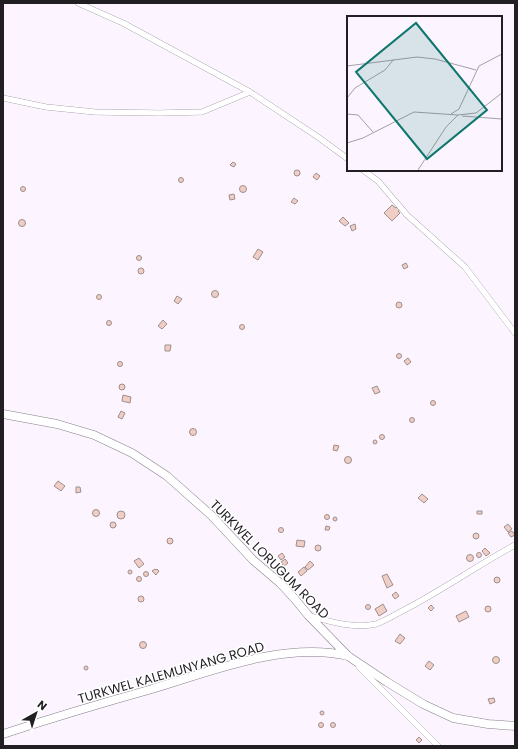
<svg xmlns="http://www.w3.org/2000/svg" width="518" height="749" viewBox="0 0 518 749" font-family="Poppins,sans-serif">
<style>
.building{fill:#f0cdc5;stroke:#9e8f8c}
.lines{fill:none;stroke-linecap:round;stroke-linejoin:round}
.street-casing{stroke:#877f8a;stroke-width:6}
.secondary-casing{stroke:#877f8a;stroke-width:9}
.street{stroke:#fff;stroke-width:5.5}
.secondary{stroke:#fff;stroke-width:8}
.labels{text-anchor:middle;stroke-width:3;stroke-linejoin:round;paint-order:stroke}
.street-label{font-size:13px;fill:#221f23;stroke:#fff}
.inset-road{fill:none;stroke:#a59fa7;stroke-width:1}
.view{fill:#0f766e;fill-opacity:0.15;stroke:#0f766e;stroke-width:2}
.inset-edge{fill:none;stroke:#221f23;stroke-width:2}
</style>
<rect width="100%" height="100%" fill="#fcf5ff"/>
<!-- building -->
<path class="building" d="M233 162 236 164 234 167 230 165Z
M294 173a3 3 0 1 1 6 0a3 3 0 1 1-6 0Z
M316 173 320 176 317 180 313 177Z
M178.5 180a2.5 2.5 0 1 1 5 0a2.5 2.5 0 1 1-5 0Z
M239.5 189a3.5 3.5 0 1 1 7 0a3.5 3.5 0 1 1-7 0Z
M20.5 189a2.5 2.5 0 1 1 5 0a2.5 2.5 0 1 1-5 0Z
M234 194 235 199 230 200 229 195Z
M294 198 298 201 295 204 291 202Z
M392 205 396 208 397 207 400 210 398 211 400 213 392 221 384 213Z
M343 217 349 223 345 226 339 221Z
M18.5 223a3.5 3.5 0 1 1 7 0a3.5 3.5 0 1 1-7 0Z
M355 224 356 229 352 231 350 226Z
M258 249 263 252 258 260 253 257Z
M136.5 258a2.5 2.5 0 1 1 5 0a2.5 2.5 0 1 1-5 0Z
M406 263 408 267 404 269 402 265Z
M138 271a3 3 0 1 1 6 0a3 3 0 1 1-6 0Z
M211.5 294a3.5 3.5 0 1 1 7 0a3.5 3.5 0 1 1-7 0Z
M96.5 297a2.5 2.5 0 1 1 5 0a2.5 2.5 0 1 1-5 0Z
M177 296 182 299 178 304 174 301Z
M396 305a3 3 0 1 1 6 0a3 3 0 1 1-6 0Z
M163 320 167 324 162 329 158 326Z
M106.5 323a2.5 2.5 0 1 1 5 0a2.5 2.5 0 1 1-5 0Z
M239.5 327a2.5 2.5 0 1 1 5 0a2.5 2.5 0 1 1-5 0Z
M165 345H171L170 351H165Z
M396.5 356a2.5 2.5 0 1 1 5 0a2.5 2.5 0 1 1-5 0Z
M408 358 411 362 407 365 404 361Z
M117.5 364a2.5 2.5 0 1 1 5 0a2.5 2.5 0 1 1-5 0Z
M119 387a3 3 0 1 1 6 0a3 3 0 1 1-6 0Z
M377 386 380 392 375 394 372 388Z
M123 395 131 397 130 403 122 401Z
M430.5 403a2.5 2.5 0 1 1 5 0a2.5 2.5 0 1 1-5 0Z
M121 411 125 413 122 419 118 417Z
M409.5 420a2.5 2.5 0 1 1 5 0a2.5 2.5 0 1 1-5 0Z
M189.5 432a3.5 3.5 0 1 1 7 0a3.5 3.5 0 1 1-7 0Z
M379.5 437a2.5 2.5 0 1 1 5 0a2.5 2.5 0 1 1-5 0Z
M373 442a2 2 0 1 1 4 0a2 2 0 1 1-4 0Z
M334 445 339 446 337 451 333 450Z
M344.5 460a3.5 3.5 0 1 1 7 0a3.5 3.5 0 1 1-7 0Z
M58 481 65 486 61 491 54 486Z
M76 487H80L81 492 76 493Z
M422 494 428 499 424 503 418 498Z
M92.5 513a3.5 3.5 0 1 1 7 0a3.5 3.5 0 1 1-7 0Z
M477 511H482V514H477Z
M117 515a4 4 0 1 1 8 0a4 4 0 1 1-8 0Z
M324.5 517a2.5 2.5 0 1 1 5 0a2.5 2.5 0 1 1-5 0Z
M333 519a2 2 0 1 1 4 0a2 2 0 1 1-4 0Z
M110 525a3 3 0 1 1 6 0a3 3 0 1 1-6 0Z
M508 524 512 529 508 532 504 527Z
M326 526 330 527 329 530H325Z
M278.5 530a2.5 2.5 0 1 1 5 0a2.5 2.5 0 1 1-5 0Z
M512 531 515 535 511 537 508 533Z
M473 536a3 3 0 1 1 6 0a3 3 0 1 1-6 0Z
M167 541a3 3 0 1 1 6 0a3 3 0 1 1-6 0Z
M297 540 305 541 304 547 296 546Z
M315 548a3 3 0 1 1 6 0a3 3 0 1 1-6 0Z
M485 548 490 553 486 556 482 551Z
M476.5 555a2.5 2.5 0 1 1 5 0a2.5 2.5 0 1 1-5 0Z
M282 553 285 557 281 560 278 556Z
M466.5 558a3.5 3.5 0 1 1 7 0a3.5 3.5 0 1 1-7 0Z
M139 558 144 564 139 568 134 561Z
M285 559 288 563 284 566 281 562Z
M310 561 314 565 308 570 305 567Z
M304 567 307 571 301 576 298 572Z
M155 569 156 570 157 569 159 571 156 575 152 571Z
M128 572a2 2 0 1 1 4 0a2 2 0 1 1-4 0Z
M143.5 574a2.5 2.5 0 1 1 5 0a2.5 2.5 0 1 1-5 0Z
M387 574 393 585 387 588 382 576Z
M136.5 579a2.5 2.5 0 1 1 5 0a2.5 2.5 0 1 1-5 0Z
M494 580a3 3 0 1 1 6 0a3 3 0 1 1-6 0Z
M396 592 399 596 395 599 392 595Z
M138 599a3 3 0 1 1 6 0a3 3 0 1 1-6 0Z
M383 604 387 611 379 616 375 609Z
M365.5 607a2.5 2.5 0 1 1 5 0a2.5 2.5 0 1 1-5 0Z
M431 605 434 608 431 611 428 608Z
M485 609a3 3 0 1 1 6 0a3 3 0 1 1-6 0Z
M466 611 469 617 459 622 456 616Z
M400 634 405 638 400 644 395 641Z
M139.5 645a3.5 3.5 0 1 1 7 0a3.5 3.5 0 1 1-7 0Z
M492.5 660a3.5 3.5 0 1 1 7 0a3.5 3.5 0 1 1-7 0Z
M429 661 434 665 430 670 425 666Z
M84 668a2 2 0 1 1 4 0a2 2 0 1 1-4 0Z
M494 698 495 702 490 704 488 699Z
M320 713a2 2 0 1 1 4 0a2 2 0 1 1-4 0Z
M318.5 725a2.5 2.5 0 1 1 5 0a2.5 2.5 0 1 1-5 0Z
M330.5 725a2.5 2.5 0 1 1 5 0a2.5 2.5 0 1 1-5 0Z
M419 737 422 740 419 743 416 740Z"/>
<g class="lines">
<defs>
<path id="street" d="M78 3 123 23 250 92 318 137 348 159
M3 98 46 107 95 112 159 113 202 112 250 92
M363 170 378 181 407 215 465 267 515 333
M310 616C331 622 354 629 376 624 385 621 398 613 406 609 444 589 478 565 515 545
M359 667 438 746"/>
<path id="secondary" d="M3 414 57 424 94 435 132 453 167 476 212 516 253 560 280 583 294 598 308 615 348 656 387 682 423 704 453 718 488 724 515 726
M3 734C52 718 102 703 152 689 211 671 286 641 348 656"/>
</defs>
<!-- street casing -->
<use href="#street" class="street-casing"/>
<!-- secondary casing -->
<use href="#secondary" class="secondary-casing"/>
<!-- street -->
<use href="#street" class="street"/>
<!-- secondary -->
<use href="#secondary" class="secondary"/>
</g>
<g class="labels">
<!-- street labels -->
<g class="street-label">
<text transform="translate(270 559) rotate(45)" y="5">TURKWEL LORUGUM ROAD</text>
<text transform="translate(171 672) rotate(-16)" y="5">TURKWEL KALEMUNYANG ROAD</text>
</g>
</g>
<!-- overview -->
<g transform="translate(347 16)">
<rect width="155" height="155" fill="#fcf5ff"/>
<path class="inset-road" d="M0 50 70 41 88 43 129 54M0 82 8 72 38 54 47 43M0 98 11 99 26 116M104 98 112 93 132 50 155 38M115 100 155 103M0 127 16 122 67 96 111 99 129 97 155 77M71 154 99 111 111 99"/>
<path class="view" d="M69 7 140 94 80 143 9 56Z"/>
<rect width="155" height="155" class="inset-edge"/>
</g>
<!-- border -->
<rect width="518" height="749" fill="none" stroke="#221f23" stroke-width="8"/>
<!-- north arrow -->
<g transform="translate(36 713) rotate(39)" stroke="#ffffff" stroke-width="3" paint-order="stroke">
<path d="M0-3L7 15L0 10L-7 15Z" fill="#221f23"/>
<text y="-6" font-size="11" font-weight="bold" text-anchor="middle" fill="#221f23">N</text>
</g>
</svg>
